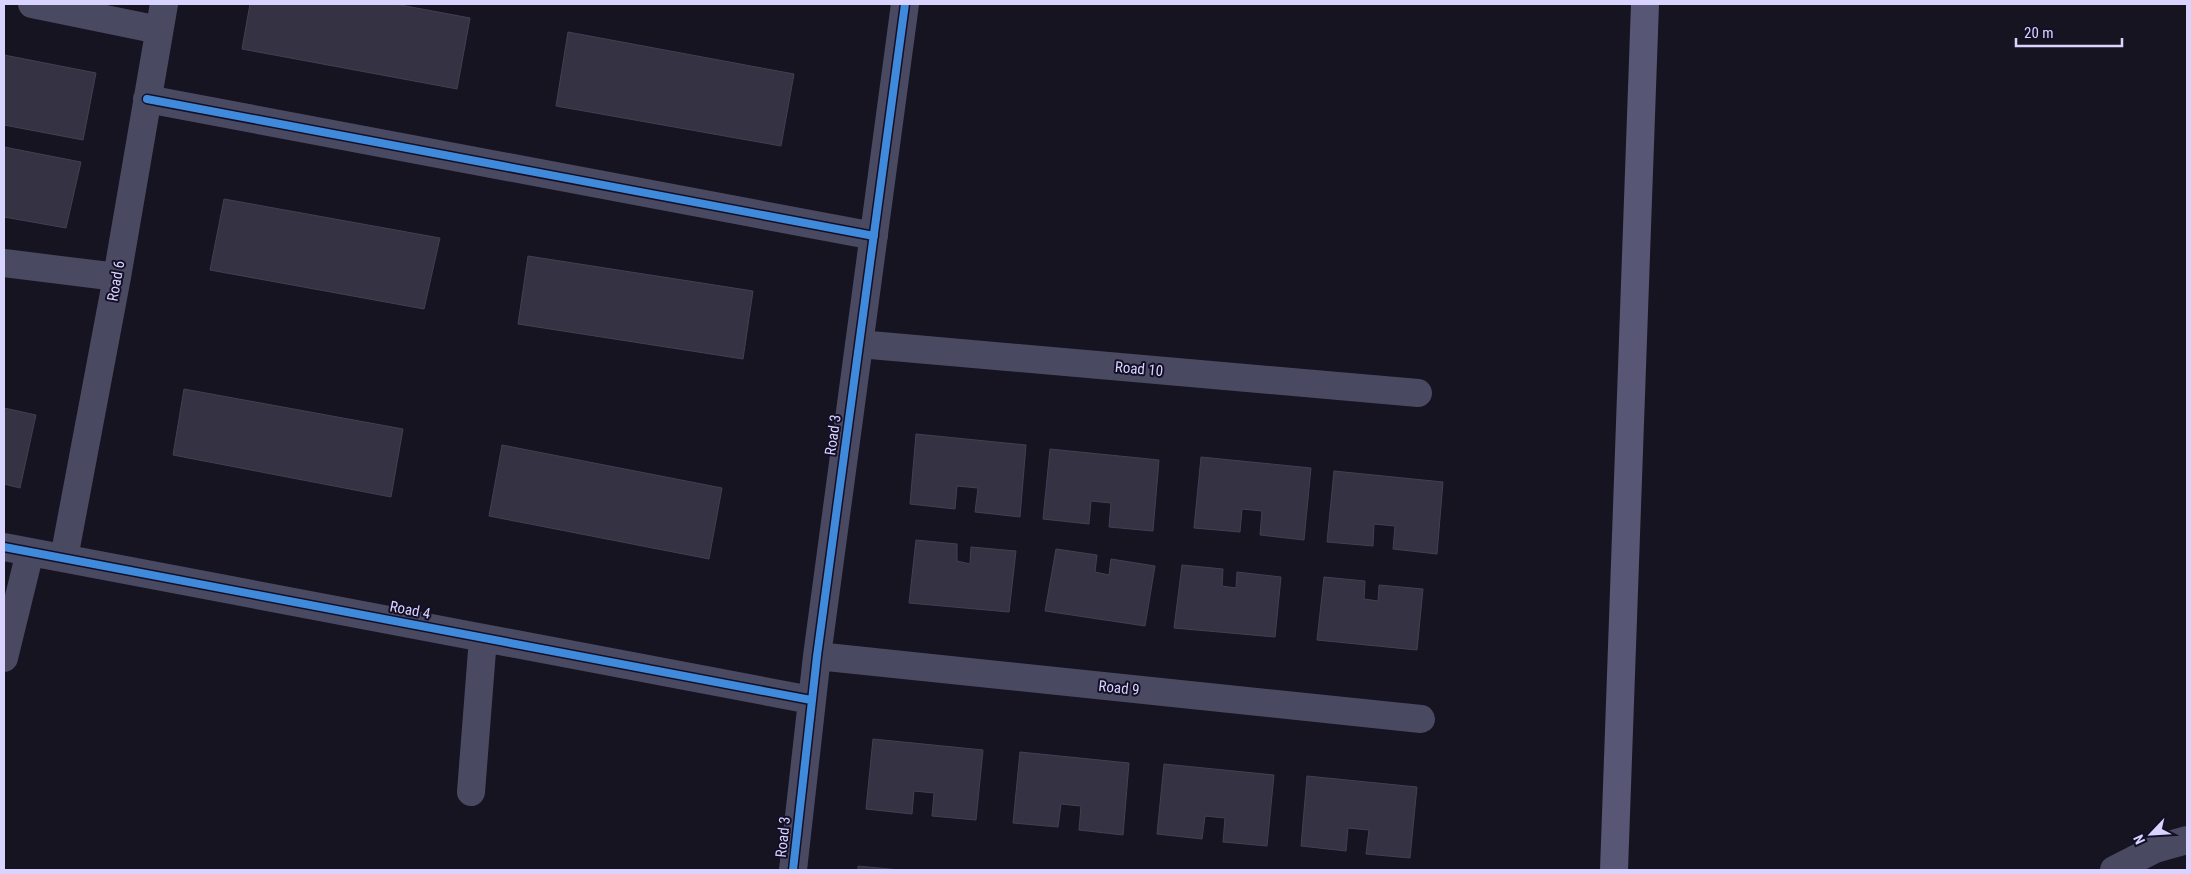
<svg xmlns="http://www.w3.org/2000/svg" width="2191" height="874" viewBox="0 0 2191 874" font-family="'Roboto Condensed',sans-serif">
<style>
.building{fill:#343243;stroke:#433f54}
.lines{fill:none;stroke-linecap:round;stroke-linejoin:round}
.street{stroke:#4a4962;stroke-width:28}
.secondary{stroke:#575674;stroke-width:28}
.cycleway-casing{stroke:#130f26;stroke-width:11}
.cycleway{stroke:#408adc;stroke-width:8}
.labels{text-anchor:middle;stroke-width:4;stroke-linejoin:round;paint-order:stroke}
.street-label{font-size:15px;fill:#d9d4ff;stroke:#130f26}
</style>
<rect width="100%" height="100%" fill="#161421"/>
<!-- building -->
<path class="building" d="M250 4H395L470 18 457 89 242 49Z
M568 32 794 74 781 146 556 106Z
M4 55 96 73 83 140 4 125Z
M4 147 81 162 66 228 4 217Z
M224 199 440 238 424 309 210 270Z
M528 256 753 291 743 359 518 324Z
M184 389 403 429 391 497 173 455Z
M4 408 36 415 20 488 4 484Z
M916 434 1026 445 1020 517 975 512 978 488 957 486 955 509 910 504Z
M502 445 722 488 709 559 489 516Z
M1050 449 1159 460 1153 531 1109 527 1111 503 1091 501 1089 524 1043 519Z
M1201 457 1311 468 1304 540 1260 535 1262 511 1242 509 1240 532 1194 528Z
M1334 471 1443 482 1437 554 1393 549 1395 526 1374 524 1373 546 1327 542Z
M916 540 957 544V561L970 564 971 547 1016 551 1009 612 909 603Z
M1056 549 1097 555 1095 572 1109 575 1111 559 1155 566 1145 626 1045 611Z
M1182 565 1223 569 1222 586 1236 588 1237 572 1281 577 1275 637 1174 628Z
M1324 577 1365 581 1364 599 1378 601 1379 585 1423 589 1417 650 1317 640Z
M873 739 983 750 976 820 932 816 934 793 914 791 912 814 866 809Z
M1020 752 1129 763 1123 835 1079 830 1081 806 1061 804 1058 827 1013 823Z
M1164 764 1274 775 1267 846 1223 842 1225 818 1205 816 1202 839 1157 834Z
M1307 776 1417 787 1410 858 1366 854 1369 830 1348 828 1346 851 1301 846Z
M858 866 900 870H858Z"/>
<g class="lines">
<!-- street -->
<path class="street" d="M32 4 159 30
M147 99 874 236
M4 263 117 277
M859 344 1418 393
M4 547 811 700
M64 558 117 277 164 4
M817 656 1421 719
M4 658 30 552
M471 792 483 638
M793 870 817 656 905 4
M2114 870 2155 849 2187 840"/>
<!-- secondary -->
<path class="secondary" d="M1614 870 1645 4"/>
<defs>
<path id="cycleway" d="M147 99 874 236
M4 547 811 700
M793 870 817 656 905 4"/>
</defs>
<!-- cycleway casing -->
<use href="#cycleway" class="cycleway-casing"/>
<!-- cycleway -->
<use href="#cycleway" class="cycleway"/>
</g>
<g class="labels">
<!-- street labels -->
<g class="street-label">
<text transform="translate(116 281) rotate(-80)" y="5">Road 6</text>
<text transform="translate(1139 369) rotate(5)" y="5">Road 10</text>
<text transform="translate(833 435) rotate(-82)" y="5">Road 3</text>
<text transform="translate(410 610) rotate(11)" y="5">Road 4</text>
<text transform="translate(1119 688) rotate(6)" y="5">Road 9</text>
<text transform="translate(783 837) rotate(-84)" y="5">Road 3</text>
</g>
</g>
<!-- border -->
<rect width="2191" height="874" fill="none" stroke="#d9d4ff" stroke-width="10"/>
<!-- north arrow -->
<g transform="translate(2151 834) rotate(245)" stroke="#130f26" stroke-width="4" paint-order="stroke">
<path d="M0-4L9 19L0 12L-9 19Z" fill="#d9d4ff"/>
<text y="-8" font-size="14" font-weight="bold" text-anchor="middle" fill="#d9d4ff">N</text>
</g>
<!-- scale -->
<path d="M2016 38v8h106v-8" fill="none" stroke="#d9d4ff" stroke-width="2.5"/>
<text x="2024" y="38" font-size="15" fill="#d9d4ff" stroke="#130f26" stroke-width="4" paint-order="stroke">20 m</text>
</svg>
